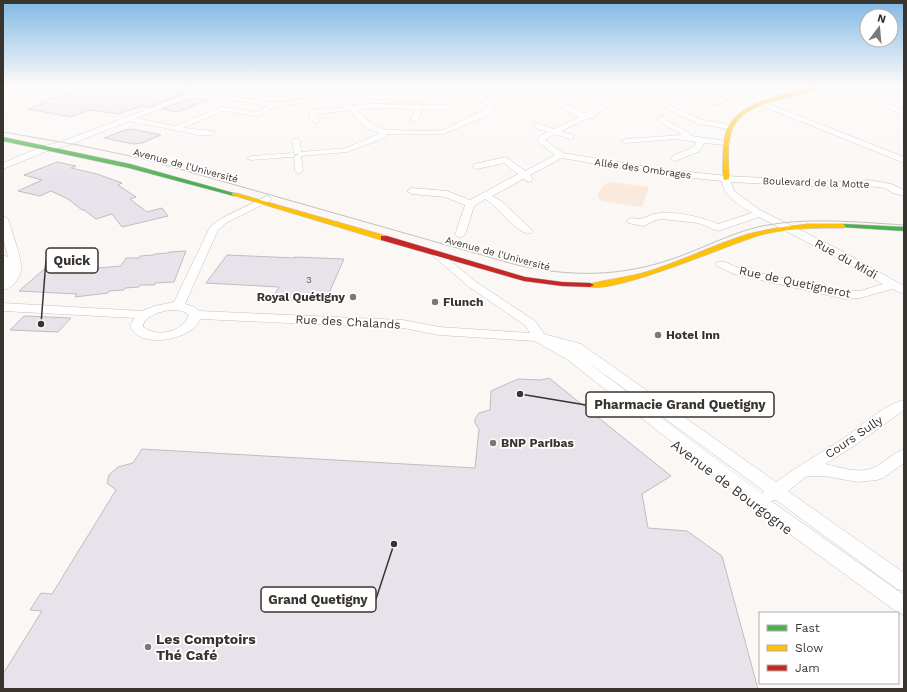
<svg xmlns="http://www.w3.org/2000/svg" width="907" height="692" viewBox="0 0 907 692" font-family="'Work Sans',sans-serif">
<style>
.green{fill:#faeade}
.building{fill:#e8e3ea;stroke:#bfbdbf}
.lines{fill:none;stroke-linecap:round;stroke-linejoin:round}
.street-casing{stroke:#c6c2bf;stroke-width:1}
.fast-casing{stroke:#c6c2bf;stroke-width:1}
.slow-casing{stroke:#c6c2bf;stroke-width:1}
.jam-casing{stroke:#c6c2bf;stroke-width:1}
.street{fill:#fefefe;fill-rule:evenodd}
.fast{fill:#4caf50;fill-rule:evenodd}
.slow{fill:#ffc107;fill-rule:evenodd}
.jam{fill:#c62828;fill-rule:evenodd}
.tram{stroke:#c3c1c0;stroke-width:1}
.poi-dot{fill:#7d7874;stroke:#fff;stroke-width:1.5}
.labels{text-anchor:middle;stroke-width:3.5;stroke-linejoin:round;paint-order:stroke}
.far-street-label{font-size:10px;fill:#3a342f;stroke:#fff}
.number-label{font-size:10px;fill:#66615f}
.street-label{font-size:12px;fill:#3a342f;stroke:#fff}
.poi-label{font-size:12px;font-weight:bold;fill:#3a342f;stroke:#fff;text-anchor:start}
.near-street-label{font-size:14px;fill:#3a342f;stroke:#fff}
.near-poi-label{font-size:14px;font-weight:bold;fill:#3a342f;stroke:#fff;text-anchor:start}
.leader{fill:none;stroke:#3a342f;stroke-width:1.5}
.callout-dot{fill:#3a342f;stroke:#fff;stroke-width:1.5}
.callout{fill:#fff;stroke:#3a342f;stroke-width:1.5}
.callout-label{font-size:13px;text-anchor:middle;font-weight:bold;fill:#3a342f}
</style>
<rect width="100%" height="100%" fill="#faf7f5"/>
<!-- green -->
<path class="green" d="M854 91 878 99 865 101 841 93Z
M394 97 429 98 425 107 405 104 403 106 389 105Z
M609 182 649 187 642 207 601 201 598 197V193L605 184Z"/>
<!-- building -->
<path class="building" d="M98 85H192V86L178 91 183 92 176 95H180L149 107 141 106 119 114 90 110 71 117 28 109 45 103 40 102Z
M192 98 208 100 178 112 162 109Z
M132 129 161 135 142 143 134 144 104 138 125 130Z
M57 162 76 166 71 168 97 174 122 183 118 185 136 197 130 199 147 212 162 208 168 216 122 227 112 214 96 219 84 210H82L68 199 51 191 40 196 18 191 42 180 24 175Z
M186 251 174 282 155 283V285H140L139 287 125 288 124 290 109 291 108 293 75 297 77 294 19 291 49 265 57 262H68L75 256H98L86 269 121 266 126 258H139L140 256 153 255 155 254 168 253 169 252Z
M227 255 295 258V257L344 259 325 302 272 299 279 287 206 283Z
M24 316 71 318 58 332 10 330Z
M549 378 671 476 642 494 648 528 687 531 722 556 758 689H3V674L42 611 30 610 41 593 52 594 116 490 107 483 109 475 118 467 133 463 142 449 475 468 479 429 475 423V419L479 413 490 410 491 391 518 379 541 380Z"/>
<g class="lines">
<defs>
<path id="street" d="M217 85 220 87 219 88 197 94 136 118 175 126 222 107 256 112 268 106 218 97 212 93 215 91C244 100 275 107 305 98 321 94 336 85 352 85L334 93 343 96 353 106 371 104 447 105 451 107 447 109H423L418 120 414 122 410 120 416 109 371 108 357 110 372 124 386 130 430 131 443 130 487 108 486 105 473 96 449 100 375 99 372 97 373 96 386 94 449 96 468 93 458 85C469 85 490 98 495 109L489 115 444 134H387L385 138 347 152 301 156 303 171 299 174 295 171 294 157 299 154H294V157H291L251 160 247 158 251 156 294 153 292 140 296 138 300 140 301 152 346 148 380 133 366 128 350 110 318 114 316 117 320 121 316 123 308 118 312 110 346 107 339 98 328 95 303 103 278 106 257 116 223 111 183 128 214 131 215 133 211 135H199L129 121 69 145 47 151 3 169V163L41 147 63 141 193 92Z
M615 85H623L602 98 609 104 606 108 594 115V118H588L561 131 573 135V139H570L555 134 545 140 563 153 655 168 726 176 847 182 868 180 891 184 904 190V196L893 193 885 188 868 186 847 188 731 182 734 191 760 210 836 248 904 286V294L892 289 860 298 845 299 734 274 717 266 716 264 717 262H725L741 269 845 291H860L883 284 828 253 759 217 718 231 698 223 662 219 656 220 643 226 628 223 626 221 631 218C646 221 647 214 661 213 680 212 701 217 718 224L752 213C739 205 724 197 722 181L655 174 562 158 530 175 533 179 532 181 529 182 523 179 492 196 500 200 531 229 532 231 531 233C517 236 499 206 485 199L474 206 465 235 460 238 455 235 465 205 445 197 412 194 407 191 412 188 447 191 470 200 518 174 504 163 477 169 474 168 473 166 474 164 506 157 525 171 555 155 537 141 539 136 548 132 535 128V124H538L554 129 579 117 563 108V106C579 103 577 123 602 105L595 99V97Z
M661 85H672L679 88 676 90Z
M712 85H721L738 92 904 157V163L735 95 719 104 707 105V103L714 101 729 93Z
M845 85H855L889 98V104L904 110V115L885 107 882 104 883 100Z
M657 102C674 105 688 116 705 120 713 123 726 122 733 127L729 129 699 124 665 108 655 105V103Z
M659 117H665C671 127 684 126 691 136L727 141 731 143 727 145 704 143 700 151 675 161 671 159 674 155 694 147 696 142 676 139 625 143 621 141 625 139 683 135 664 125 658 119Z
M267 196 270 197 272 199 270 201 226 223 218 230 185 304 195 307 199 311 403 320 439 327 530 333 526 326 468 286 432 255 437 252 441 253 476 282 535 321 544 334 581 344 776 482C798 466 821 453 844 438 863 425 882 406 904 400V410L854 446 825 464C839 467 861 475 875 467 885 462 893 453 904 449V463L883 478 877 480 858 482 824 476H807L788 491 904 573V591L897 589 776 500 771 501 904 595V615L897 612 776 524 568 360 535 341 439 335 403 328 200 319C193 341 136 350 130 325L135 318 3 311V303L142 311 155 306 174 302 210 227 220 219ZM169 310C177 310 183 310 189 315 183 332 157 338 143 327 143 316 160 312 169 310ZM585 360 764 491 762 494Z
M3 216 8 219C11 229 22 259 21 268 21 278 13 288 3 290V255L8 257 3 238Z"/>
<path id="fast" d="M3 137 130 164 237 194 234 196 129 168 3 141Z
M843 224 904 227V231L841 227 840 226Z"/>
<path id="slow" d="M819 85H826C801 99 744 98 732 130 726 145 729 164 729 179L724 180C722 173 723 164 723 156 723 144 724 131 732 121 746 101 795 92 819 85Z
M232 193H236L387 236 388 238 387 240H381L232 195Z
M808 224H843L846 226 843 228C815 228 788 228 761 235 734 242 603 300 586 285 588 283 633 276 642 273 678 263 712 245 748 234 767 229 788 226 808 224Z"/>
<path id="jam" d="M381 236H387L525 277 562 282 590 283 594 285 590 287 562 286 524 281 381 240Z"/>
</defs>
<!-- street casing -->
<use href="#street" class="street-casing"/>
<!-- fast casing -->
<use href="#fast" class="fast-casing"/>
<!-- slow casing -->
<use href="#slow" class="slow-casing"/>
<!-- jam casing -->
<use href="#jam" class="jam-casing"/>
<!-- street -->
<use href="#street" class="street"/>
<!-- fast -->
<use href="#fast" class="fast"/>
<!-- slow -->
<use href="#slow" class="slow"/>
<!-- jam -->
<use href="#jam" class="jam"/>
<!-- tram -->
<path class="tram" d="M3 132 78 145 144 159 517 265C569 277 620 277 672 259 702 249 730 233 762 226 809 217 857 222 904 225"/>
</g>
<!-- sky -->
<linearGradient id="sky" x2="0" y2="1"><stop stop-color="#81b8e4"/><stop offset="0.47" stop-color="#fdfbfa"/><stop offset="1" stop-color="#fdfbfa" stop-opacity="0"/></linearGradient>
<rect width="907" height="182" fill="url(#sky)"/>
<!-- markers -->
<g class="poi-dot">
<circle cx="353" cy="297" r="4"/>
<circle cx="435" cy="302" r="4"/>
<circle cx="658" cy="335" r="4"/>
<circle cx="493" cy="443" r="4"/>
<circle cx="148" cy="647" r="4"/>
</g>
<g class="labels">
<!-- far-street labels -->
<g class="far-street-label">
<text transform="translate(186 165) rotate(15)" y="4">Avenue de l'Université</text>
<text transform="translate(643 168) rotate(8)" y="4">Allée des Ombrages</text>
<text transform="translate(816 182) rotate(2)" y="4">Boulevard de la Motte</text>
<text transform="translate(498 253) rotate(15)" y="4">Avenue de l'Université</text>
</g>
<!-- number labels -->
<g class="number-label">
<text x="309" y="283">3</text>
</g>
<!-- street labels -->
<g class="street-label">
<text transform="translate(846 259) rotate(29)" y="4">Rue du Midi</text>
<text transform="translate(795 282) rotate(12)" y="4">Rue de Quetignerot</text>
<text transform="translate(348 322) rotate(3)" y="4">Rue des Chalands</text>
<text transform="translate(854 437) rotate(-34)" y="4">Cours Sully</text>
</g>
<!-- poi labels -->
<g class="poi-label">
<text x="345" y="301" text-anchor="end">Royal Quétigny</text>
<text x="443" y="306">Flunch</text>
<text x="666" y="339">Hotel Inn</text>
<text x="501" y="447">BNP Paribas</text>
</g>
<!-- near-street labels -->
<g class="near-street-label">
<text transform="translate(732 487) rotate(37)" y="5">Avenue de Bourgogne</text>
</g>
<!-- near-poi labels -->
<g class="near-poi-label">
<text x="156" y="644">Les Comptoirs<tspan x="156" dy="16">Thé Café</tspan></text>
</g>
</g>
<!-- callouts -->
<path class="leader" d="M41 324L46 260M520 394L586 405M394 544L376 599"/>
<g class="callout-dot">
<circle cx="41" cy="324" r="4"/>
<circle cx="520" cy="394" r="4"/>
<circle cx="394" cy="544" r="4"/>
</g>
<g class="callout">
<rect x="46" y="248" width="52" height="25" rx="4"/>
<rect x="586" y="392" width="188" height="25" rx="4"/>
<rect x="261" y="587" width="115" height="25" rx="4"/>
</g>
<g class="callout-label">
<text x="72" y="265">Quick</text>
<text x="680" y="409">Pharmacie Grand Quetigny</text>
<text x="318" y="604">Grand Quetigny</text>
</g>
<!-- border -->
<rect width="907" height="692" fill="none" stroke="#3a342f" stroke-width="8"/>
<!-- legend -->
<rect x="759" y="612" width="140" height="72" fill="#ffffff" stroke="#b0aeac"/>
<rect x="767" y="625" width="20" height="6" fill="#4caf50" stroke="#b0aeac"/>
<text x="795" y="632" font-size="12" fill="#3a342f">Fast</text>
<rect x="767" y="645" width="20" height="6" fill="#ffc107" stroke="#b0aeac"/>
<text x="795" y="652" font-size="12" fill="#3a342f">Slow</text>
<rect x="767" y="665" width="20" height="6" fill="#c62828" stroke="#b0aeac"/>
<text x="795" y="672" font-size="12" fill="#3a342f">Jam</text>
<!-- north arrow -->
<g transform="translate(879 28) rotate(16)"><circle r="19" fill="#ffffff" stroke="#b0aeac"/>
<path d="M0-3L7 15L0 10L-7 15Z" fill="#7d7874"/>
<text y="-6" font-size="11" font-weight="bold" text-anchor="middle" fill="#3a342f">N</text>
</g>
</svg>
